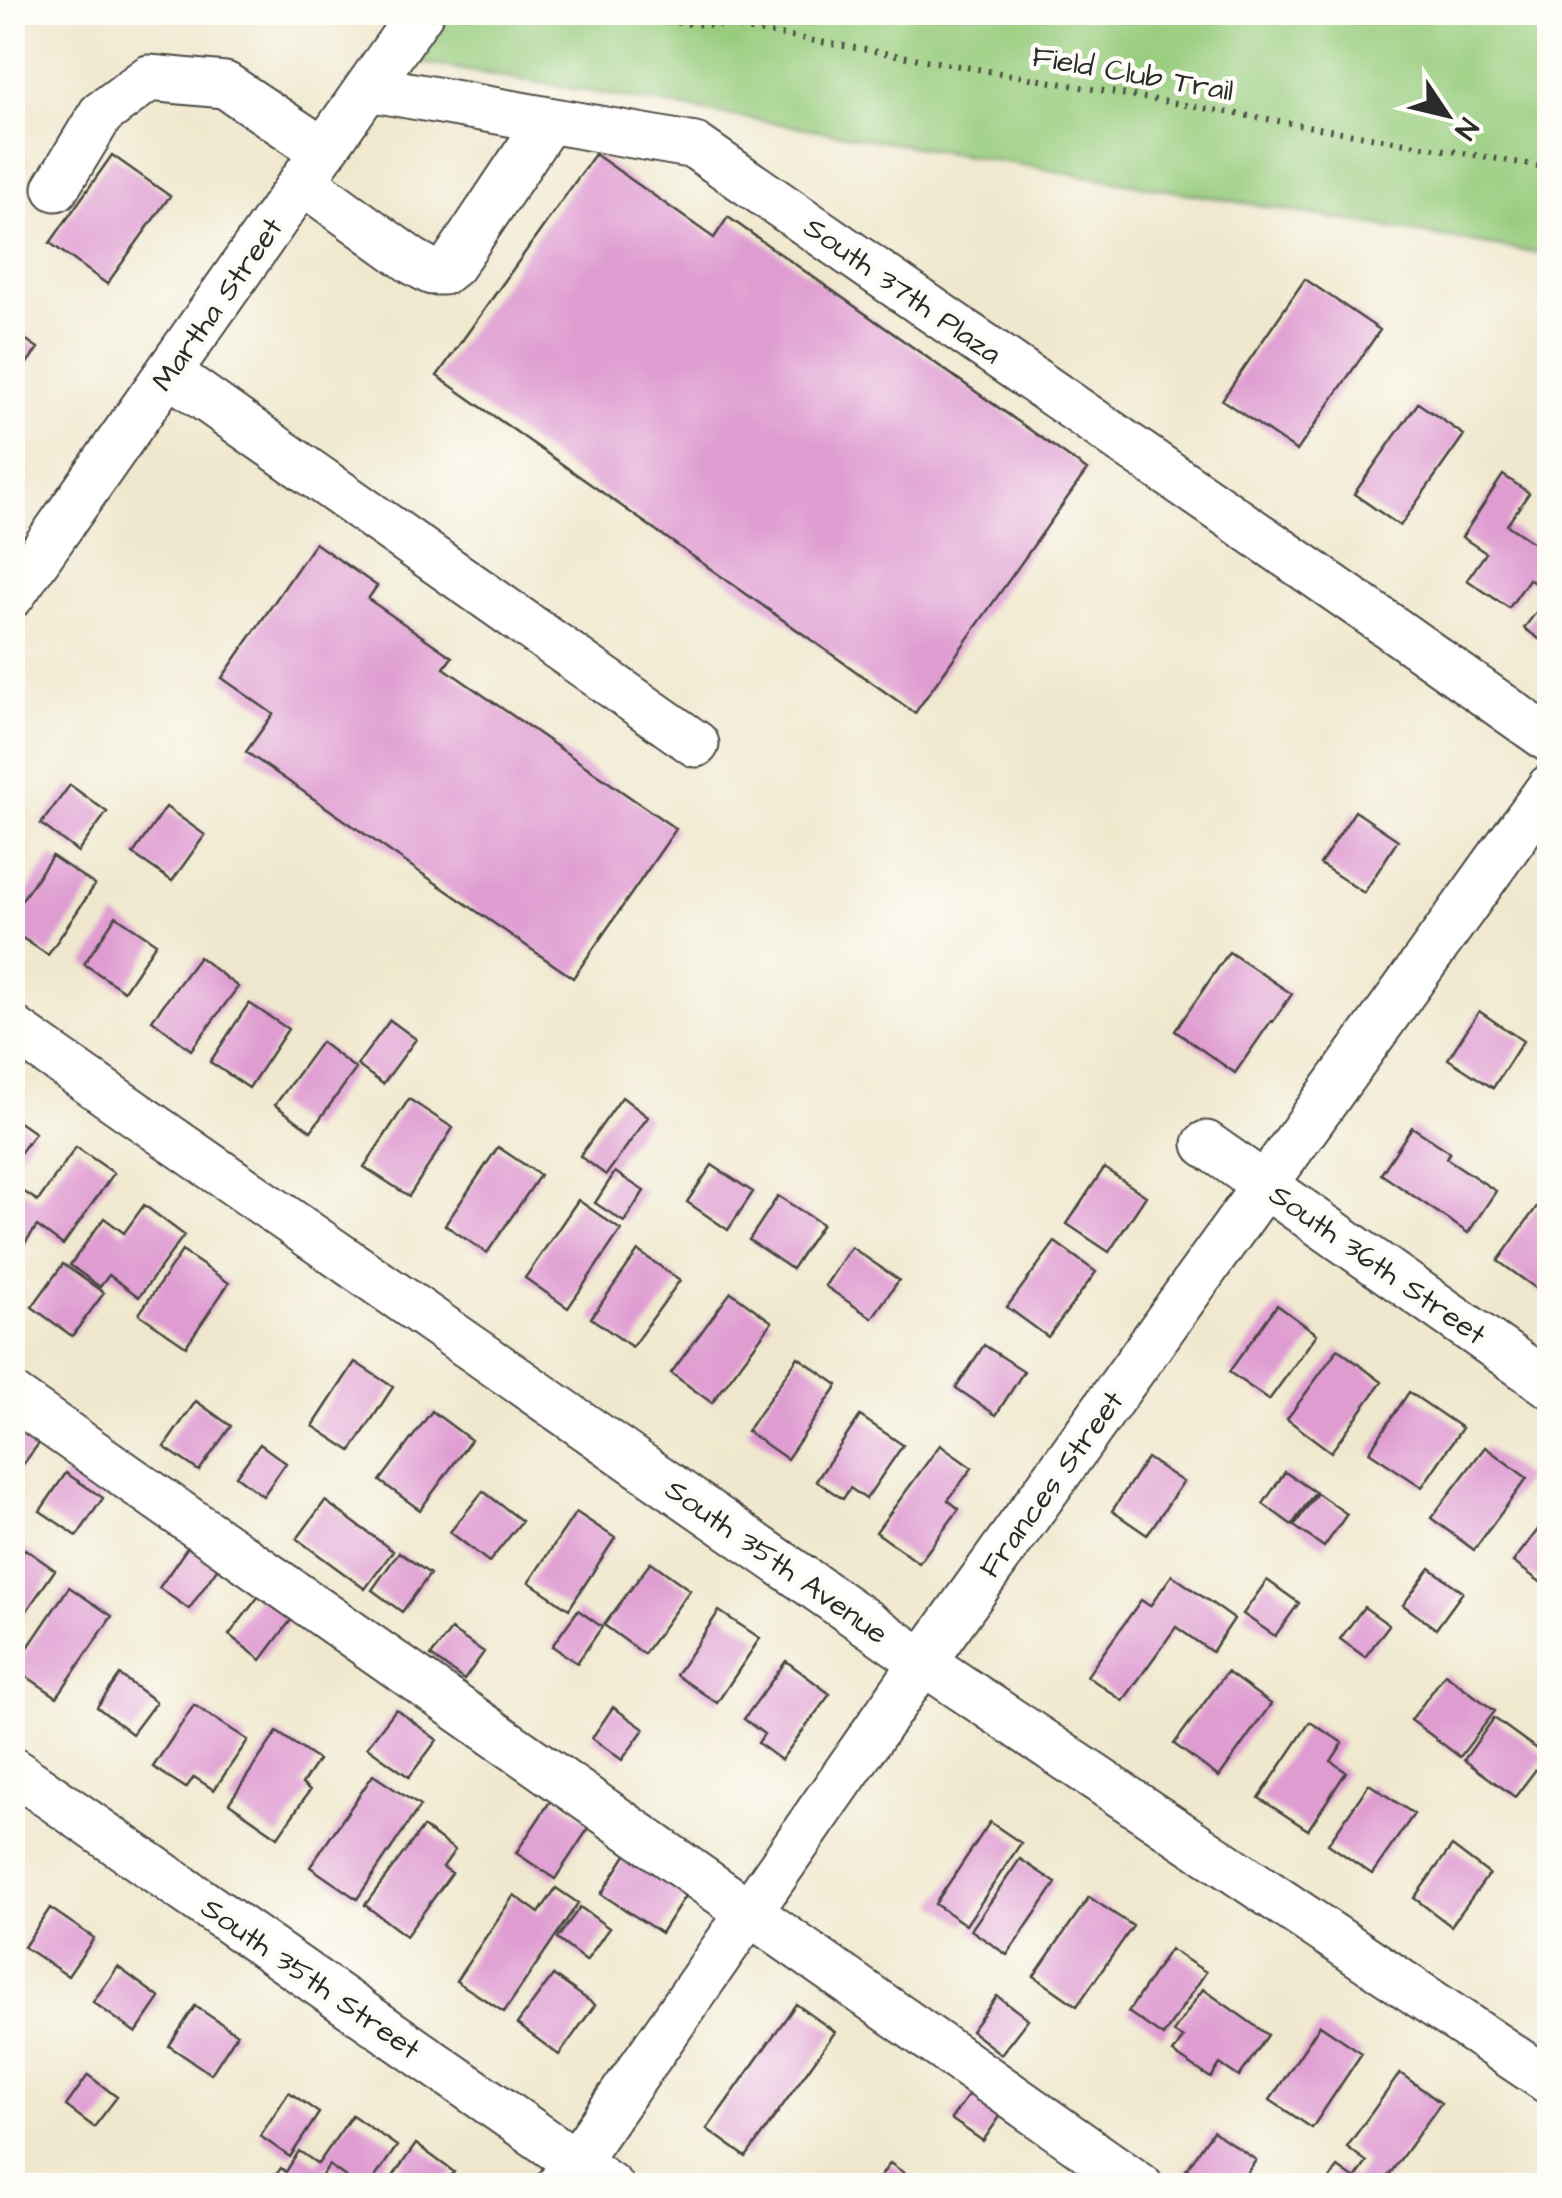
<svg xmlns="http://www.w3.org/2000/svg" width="1562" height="2198" viewBox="0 0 1562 2198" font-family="'Architects Daughter',sans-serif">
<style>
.green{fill:#97cc7d;stroke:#617c54;stroke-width:2.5}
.building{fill:#df9cd1}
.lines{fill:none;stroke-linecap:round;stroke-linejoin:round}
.minor-casing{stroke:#494743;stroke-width:49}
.path{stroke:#494743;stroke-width:6;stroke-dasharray:2.5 8;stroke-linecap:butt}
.minor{stroke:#fff;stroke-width:45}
.labels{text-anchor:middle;stroke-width:9;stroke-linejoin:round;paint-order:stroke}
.street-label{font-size:30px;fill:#2b2b2b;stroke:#fdfcf7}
</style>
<rect width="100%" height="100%" fill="#fdfcf7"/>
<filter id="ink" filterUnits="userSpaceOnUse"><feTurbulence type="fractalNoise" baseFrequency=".01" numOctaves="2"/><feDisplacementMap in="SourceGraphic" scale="20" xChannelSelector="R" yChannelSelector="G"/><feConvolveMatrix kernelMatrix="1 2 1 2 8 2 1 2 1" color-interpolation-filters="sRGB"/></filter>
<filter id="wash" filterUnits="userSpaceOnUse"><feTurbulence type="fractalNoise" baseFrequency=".0048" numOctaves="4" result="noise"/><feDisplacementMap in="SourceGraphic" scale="40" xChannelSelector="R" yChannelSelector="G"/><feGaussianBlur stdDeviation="2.25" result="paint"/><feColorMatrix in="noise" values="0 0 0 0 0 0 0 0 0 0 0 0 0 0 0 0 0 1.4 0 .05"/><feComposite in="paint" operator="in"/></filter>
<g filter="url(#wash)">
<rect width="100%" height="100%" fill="#f0e8ce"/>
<!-- green -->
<path class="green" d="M453 12 1549 13V255L418 62Z"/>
<g id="blocks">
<!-- building -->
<path class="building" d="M595 154 714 238 728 217 1087 470 915 713 437 376Z
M112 155 170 196 107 284 50 243Z
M1305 279 1380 330 1297 451 1222 400Z
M12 330 38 348 12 384Z
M1418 403 1464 435 1400 526 1354 494Z
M1503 475 1529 493 1507 525 1549 553 1535 574 1544 581 1540 587 1529 579 1509 608 1467 580 1486 553 1462 537Z
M315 543 377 586 368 599 452 657 444 668 676 829 573 978 246 752 273 714 222 678Z
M1550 594V647L1524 628Z
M70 785 107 812 78 852 41 824Z
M166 807 205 835 172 881 133 854Z
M1355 811 1398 840 1364 893 1320 864Z
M52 856 95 885 48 955 12 931V914Z
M116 916 156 943 124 991 84 964Z
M1229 952 1292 994 1273 1022 1271 1021 1235 1073 1175 1031Z
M199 957 238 987 191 1050 152 1020Z
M249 1003 288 1029 249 1088 210 1062Z
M1479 1011 1523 1041 1493 1088 1448 1059Z
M390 1020 416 1039 383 1084 357 1065Z
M321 1042 356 1069 311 1131 275 1105Z
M622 1097 648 1117 606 1175 580 1156Z
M409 1099 453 1128 409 1196 364 1167Z
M12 1117 35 1133 12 1164Z
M1412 1127 1450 1152 1446 1158 1496 1191 1468 1233 1381 1174Z
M76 1147 114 1173 63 1245 37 1226 12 1261V1184L38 1201Z
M498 1147 540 1175 487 1253 445 1225Z
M712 1165 753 1192 728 1230 687 1202Z
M1104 1168 1146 1196 1109 1252 1067 1224Z
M615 1172 644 1191 624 1222 595 1203Z
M778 1196 822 1224 792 1269 749 1240Z
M578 1200 621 1230 568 1308 525 1278Z
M144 1205 184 1235 139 1297 109 1275 100 1287 70 1265 104 1218 124 1233Z
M1538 1205 1550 1214V1279L1541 1292 1498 1261Z
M1055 1242 1096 1272 1048 1337 1007 1307Z
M851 1247 899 1280 872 1318 825 1286Z
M182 1251 229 1283 186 1346 139 1314Z
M638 1251 680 1280 632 1347 591 1318Z
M63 1264 104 1293 72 1336 32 1307Z
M731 1292 772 1322 712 1403 671 1373Z
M1277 1305 1317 1334 1269 1400 1229 1372Z
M984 1345 1024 1371 996 1415 956 1388Z
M1338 1349 1382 1382 1331 1452 1287 1419Z
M798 1357 838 1385 787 1459 747 1431Z
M355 1362 393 1387 351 1451 313 1426Z
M1409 1392 1462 1428 1422 1487 1369 1452Z
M196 1401 231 1426 199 1471 164 1447Z
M432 1411 471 1440 420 1510 380 1481Z
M12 1416 43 1438 12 1479Z
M860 1416 903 1445 866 1499 850 1488 843 1499 816 1481Z
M260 1444 286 1463 263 1496 236 1476Z
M940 1445 972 1468 948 1500 959 1509 919 1563 876 1532Z
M1485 1447 1527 1478 1474 1550 1431 1518Z
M1147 1458 1183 1482 1147 1535 1112 1511Z
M1285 1472 1315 1492 1292 1525 1263 1504Z
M66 1473 103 1498 77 1536 40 1511Z
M483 1491 522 1521 489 1562 450 1532Z
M1317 1493 1347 1514 1324 1547 1294 1526Z
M325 1501 393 1551 365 1589 297 1539Z
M576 1512 615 1538 569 1609 529 1582Z
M1550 1514V1589L1513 1562Z
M189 1545 219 1566 189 1609 159 1588Z
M25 1549 55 1570 12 1632V1568Z
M399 1552 430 1574 402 1612 372 1590Z
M651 1562 690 1590 644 1654 604 1625Z
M1430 1568 1463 1592 1436 1629 1403 1605Z
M1172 1575 1234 1619 1212 1652 1176 1627 1123 1701 1087 1676 1141 1600 1150 1606Z
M1267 1580 1299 1603 1275 1636 1243 1614Z
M69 1587 112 1616 57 1697 14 1668Z
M262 1592 294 1616 261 1660 229 1635Z
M1364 1607 1389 1625 1365 1657 1340 1639Z
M578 1610 602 1627 577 1663 552 1646Z
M719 1611 760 1638 717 1703 676 1675Z
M451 1630 484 1652 464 1680 431 1656Z
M786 1661 830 1694 781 1760 758 1743 764 1734 744 1719Z
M1227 1672 1271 1704 1219 1777 1174 1744Z
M1445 1674 1495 1711 1460 1757 1411 1720Z
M120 1675 156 1702 132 1734 97 1707Z
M194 1705 248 1740 214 1790 194 1777 186 1788 153 1767Z
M613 1707 644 1729 622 1760 592 1738Z
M396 1709 437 1740 409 1777 367 1747Z
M1494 1718 1546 1756 1515 1797 1464 1760Z
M1310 1722 1343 1743 1331 1761 1346 1772 1308 1830 1259 1798Z
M277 1732 318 1760 302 1784 310 1790 278 1837 229 1803Z
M373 1775 420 1806 357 1899 310 1867Z
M1369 1784 1414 1814 1372 1874 1328 1844Z
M553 1797 592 1823 555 1879 516 1853Z
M990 1822 1021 1843 966 1925 935 1904Z
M423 1827 455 1850 443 1867 452 1873 406 1936 365 1905Z
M1452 1846 1489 1874 1451 1926 1414 1898Z
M628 1852 688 1891 661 1933 601 1894Z
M1020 1859 1056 1883 1007 1955 971 1930Z
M556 1888 578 1903 504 2012 456 1981 514 1895 539 1913Z
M1089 1897 1133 1926 1077 2006 1034 1976Z
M580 1907 609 1928 586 1961 557 1939Z
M50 1908 94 1938 68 1976 24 1947Z
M1170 1949 1206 1972 1163 2036 1128 2012Z
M118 1967 160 1998 136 2033 93 2002Z
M553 1975 595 2005 559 2055 517 2024Z
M1203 1989 1268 2035 1239 2077 1220 2064 1211 2078 1173 2053 1183 2038 1173 2032Z
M997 1996 1028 2019 1001 2054 971 2031Z
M796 2004 835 2032 746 2157 707 2129Z
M195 2006 237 2034 211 2074 169 2046Z
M1320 2025 1362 2053 1312 2128 1270 2100Z
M1400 2073 1441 2103 1381 2186H1325L1338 2167 1355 2179 1367 2162 1347 2147Z
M88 2075 117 2097 94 2127 66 2106Z
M977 2083 1008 2105 983 2141 951 2119Z
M289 2092 319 2113 290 2157 260 2136Z
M352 2115 397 2146 369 2186H358L329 2165 315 2186H282L273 2179 281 2168 286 2172 299 2151 318 2164Z
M1213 2131 1256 2160 1238 2186H1183L1178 2182Z
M416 2144 454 2172 444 2186H386Z
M890 2163 922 2186H874Z
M1550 2165V2186H1534Z"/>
</g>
</g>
<g filter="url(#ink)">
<use href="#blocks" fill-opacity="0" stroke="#494743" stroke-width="2.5"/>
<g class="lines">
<defs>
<path id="minor" d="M368 88 695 146 1385 623 1550 740
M303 182 412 261 432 272H443L452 265 548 121
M56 188 101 114 149 78 225 85 324 151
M169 373 696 744
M12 595 421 12
M12 1028 923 1662 1550 2082
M1206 1144 1550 1385
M12 1396 1140 2186
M12 1770 610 2186
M559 2186 923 1662 1550 787"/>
</defs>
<!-- minor casing -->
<use href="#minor" class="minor-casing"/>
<!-- path -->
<path class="path" d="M530 12 734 27 1550 168"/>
<!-- minor -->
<use href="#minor" class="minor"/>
</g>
</g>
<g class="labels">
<!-- street labels -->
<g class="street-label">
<text transform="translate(1133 73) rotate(10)" y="10">Field Club Trail</text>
<text transform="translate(903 290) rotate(35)" y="10">South 37th Plaza</text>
<text transform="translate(217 304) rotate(-55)" y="10">Martha Street</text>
<text transform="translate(1378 1264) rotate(35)" y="10">South 36th Street</text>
<text transform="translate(1051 1484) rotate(-54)" y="10">Frances Street</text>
<text transform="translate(777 1561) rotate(35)" y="10">South 35th Avenue</text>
<text transform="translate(311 1978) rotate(35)" y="10">South 35th Street</text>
</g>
</g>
<!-- margin -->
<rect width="1562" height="2198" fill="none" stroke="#fdfcf7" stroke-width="50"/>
<!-- north arrow -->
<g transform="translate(1447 115) rotate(125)" stroke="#fdfcf7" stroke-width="8" paint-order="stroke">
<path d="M0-8L18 38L0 25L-18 38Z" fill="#2b2b2b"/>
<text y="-15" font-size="28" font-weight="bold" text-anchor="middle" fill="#2b2b2b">N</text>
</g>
</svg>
